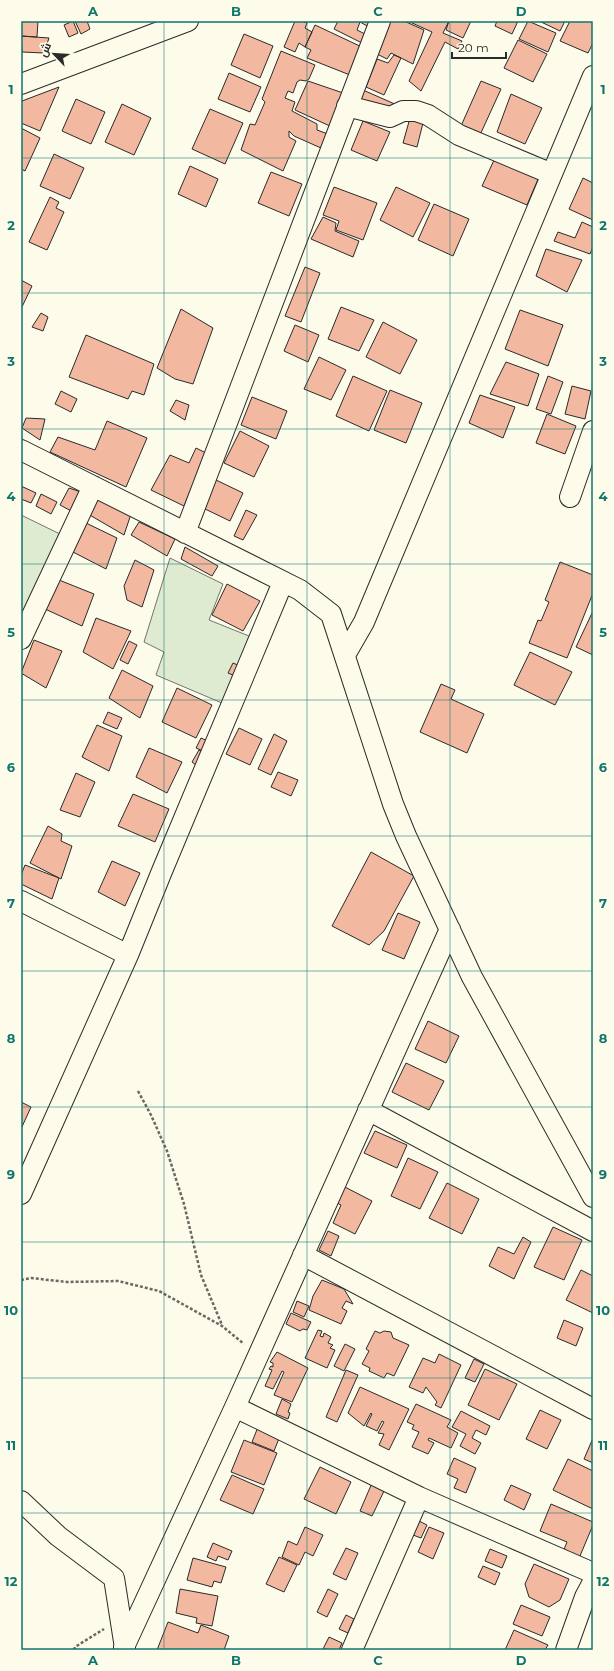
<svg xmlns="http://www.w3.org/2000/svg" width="614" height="1671" viewBox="0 0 614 1671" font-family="Montserrat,Cairo,sans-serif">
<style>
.green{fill:#deebd1;stroke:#74746e}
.building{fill:#f2b8a0;stroke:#2b2b2b}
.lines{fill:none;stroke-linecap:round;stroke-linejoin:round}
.minor-casing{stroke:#2b2b2b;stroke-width:22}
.path{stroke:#6a6964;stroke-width:2.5;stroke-dasharray:3 2;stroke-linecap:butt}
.minor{stroke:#fdfbea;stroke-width:20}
.grid{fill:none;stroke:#0f766e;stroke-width:1;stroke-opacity:0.55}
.neatline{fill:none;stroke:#0f766e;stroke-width:1.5}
.grid-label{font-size:13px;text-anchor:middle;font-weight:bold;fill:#0f766e}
</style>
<rect width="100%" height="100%" fill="#fdfbea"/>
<!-- green -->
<path class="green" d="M21 515 62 535 21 620Z
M170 558 223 584 209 620 254 638 222 703 156 675 164 652 144 642Z"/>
<!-- building -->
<path class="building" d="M21 21H38L37 37 21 36Z
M73 21 78 33 69 37 64 25Z
M75 21H87L90 29 81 34Z
M295 21H301L307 23 305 28 312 32 305 47 299 43 295 52 284 47Z
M338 21H372L369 27 360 22 357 30 369 36 366 45 334 29Z
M387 21H404L424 30 413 64 391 53 387 59 373 52Z
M411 21H449L443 33 462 41 458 49 445 42 421 91 409 81 432 32 410 22Z
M449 21H471L463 38 446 30Z
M497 21H518L512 34 495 26Z
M528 21 556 33 548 52 519 39Z
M539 21H565L560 31Z
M570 21H593V43L588 53 560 41Z
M315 25 364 48 355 77 307 58 311 50 305 47Z
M244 34 273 46 260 78 231 65Z
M21 36 49 38 44 53 22 52Z
M518 40 547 54 533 82 504 68Z
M281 51 315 65 309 79 306 81 300 80 297 82 293 93 288 91 285 98 295 102 292 111 317 124V130L328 134 321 148 294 136 289 131V137L296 141 283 171 241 150 250 124 255 125 265 102 262 99Z
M394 55 401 58 384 95 366 87 377 59 388 63Z
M229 73 261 87 250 112 218 99Z
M308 81 346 94 332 127 295 110Z
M481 81 501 89 480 135 461 126Z
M59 87 40 131 21 123V104L22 101Z
M363 90 397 105 394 113 359 99Z
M511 94 542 108 525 144 497 132Z
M76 99 105 112 91 144 62 131Z
M122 104 151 118 134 155 105 142Z
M210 109 243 123 225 164 192 149Z
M410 118 423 123 417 147 403 143Z
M363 121 390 132 377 161 351 150Z
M21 128 40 138 25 171 21 169Z
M54 154 84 168 70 199 40 186Z
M495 158 539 177 527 205 482 186Z
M190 166 218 179 206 207 178 194Z
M271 172 302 184 289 216 258 203Z
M583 178 593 183V220L569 209Z
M334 187 377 203 363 240 336 230 339 221 323 215Z
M396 187 430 203 413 237 380 220Z
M50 197 59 202 56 208 64 212 47 250 29 242Z
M434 204 469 219 453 256 418 240Z
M323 217 336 223 335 231 359 241 353 257 311 239Z
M582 222 593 227V247L590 254 554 241 558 232 575 238Z
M546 249 582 260 567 292 536 276Z
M305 267 320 273 301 322 285 316Z
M21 280 32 286 21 309Z
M341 307 374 320 359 351 328 339Z
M181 309 213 328 193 384 175 379 157 368Z
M520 310 563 325 548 366 505 349Z
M41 313 48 317 43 331 32 327Z
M383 322 417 340 400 374 366 357Z
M295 325 319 335 308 362 284 351Z
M86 335 154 364 144 395 132 391 128 399 69 377Z
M319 357 346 370 331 400 304 389Z
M506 362 539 374 528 406 490 394Z
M353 376 387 391 369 431 336 416Z
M548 376 563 382 551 414 536 409Z
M572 386 591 391 585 419 565 414Z
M390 390 422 403 406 443 374 430Z
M61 391 77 399 71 412 55 404Z
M480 395 515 407 503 438 469 423Z
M252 397 287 411 276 439 241 425Z
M176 400 189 405 185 420 170 411Z
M547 414 576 426 565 454 536 443Z
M26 418 45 419 40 440 22 428Z
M107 421 147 438 126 487 50 452 58 437 95 450Z
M240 431 269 446 254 477 224 463Z
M196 448 206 453 184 506 151 490 170 455 189 463Z
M216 480 243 493 230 521 203 508Z
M21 486 36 493 31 503 21 499Z
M69 488 84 493 73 512 60 505Z
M41 494 57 502 51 514 36 506Z
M96 498 131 514 124 535 88 514Z
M246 510 257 515 243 540 234 536Z
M139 522 175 539 167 556 131 535Z
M86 523 117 538 106 569 73 552Z
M185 547 218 566 212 576 181 559Z
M135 560 154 570 142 607 127 600 124 586Z
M560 562 593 575V593L567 658 529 643 538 620 541 621 549 602 545 600Z
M59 580 94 594 82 626 45 609Z
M227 584 260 601 243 631 212 615Z
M593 611V655L576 647Z
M96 618 131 631 113 669 83 652Z
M34 640 62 651 46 688 21 673Z
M129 641 137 645 128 664 120 660Z
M530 652 572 672 555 705 514 685Z
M233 663 240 666 235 676 228 673Z
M122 670 153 686 140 718 109 698Z
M441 684 455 690 451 699 484 714 467 753 420 732Z
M177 688 212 705 196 738 162 722Z
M108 712 122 718 117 729 103 723Z
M97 725 122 736 109 771 82 757Z
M239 728 262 739 250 765 226 754Z
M274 734 287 741 271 775 258 769Z
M201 738 208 741 203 751 196 748Z
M149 748 182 762 167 793 136 777Z
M199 750 203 752 196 765 192 762Z
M278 772 298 780 291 796 271 787Z
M76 773 95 782 80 817 60 810Z
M133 794 169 809 155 842 118 826Z
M48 826 62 834 61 841 72 846 61 879 30 863Z
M371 852 414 876 384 931 369 945 332 926Z
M112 861 140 873 125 906 98 892Z
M25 865 59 878 52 899 21 884V875Z
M398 913 420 922 404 959 382 950Z
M428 1021 459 1036 446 1063 415 1049Z
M406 1063 444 1081 429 1110 392 1092Z
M21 1102 31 1107 21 1129Z
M375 1131 407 1145 397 1168 364 1153Z
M408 1158 438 1172 420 1209 391 1196Z
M447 1183 479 1199 462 1234 429 1218Z
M343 1186 372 1201 355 1234 333 1223 341 1205 337 1203Z
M553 1227 582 1240 564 1280 534 1267Z
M328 1231 339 1236 331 1256 319 1250Z
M523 1237 531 1242 514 1279 489 1266 498 1247 514 1254Z
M581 1270 593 1276V1313L566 1300Z
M322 1280 344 1289 353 1304 346 1301 342 1308 347 1311 341 1324 309 1310 313 1296Z
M297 1301 309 1306 304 1317 293 1312Z
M291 1313 311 1322 307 1330 303 1329 300 1331 286 1324Z
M564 1320 583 1328 576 1346 557 1338Z
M318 1330 322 1331 320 1336 323 1337 324 1333 331 1337 328 1343 333 1345 330 1348 335 1350 327 1368 305 1358Z
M375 1331 380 1333 384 1331 391 1332 393 1338 409 1345 394 1376 387 1373 384 1378 369 1371 370 1368 362 1364 369 1351 366 1349Z
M345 1344 355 1349 344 1371 334 1366Z
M277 1352 308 1368 292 1402 274 1395 284 1372 282 1371 273 1389 265 1386 272 1370 269 1369 271 1366 273 1367V1363L270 1362Z
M439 1354 461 1365 441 1408 435 1405 437 1402 426 1387 423 1393 409 1387 423 1358 435 1363Z
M474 1359 484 1364 475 1382 465 1378Z
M485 1369 517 1384 499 1420 468 1405Z
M346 1370 358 1375 337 1422 326 1417Z
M360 1387 409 1409 389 1450 379 1445 384 1434 378 1433 384 1422 382 1421 377 1431 366 1426 372 1414 371 1413 364 1426 348 1413Z
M282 1399 291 1404 288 1412 290 1413 288 1419 276 1414Z
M416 1404 451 1420 447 1427 458 1433 451 1448 429 1438 428 1440 434 1443 428 1454 412 1447 419 1432 412 1429 414 1425 407 1422Z
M540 1410 561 1420 547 1449 526 1439Z
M461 1411 490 1426 486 1435 476 1430 472 1438 481 1443 475 1454 460 1446 466 1434 452 1427Z
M258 1427 280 1436 274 1451 252 1442Z
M593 1438V1463L584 1459Z
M244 1440 277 1453 264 1485 231 1472Z
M454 1458 476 1468 466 1493 454 1488 458 1479 447 1474Z
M568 1459 593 1471V1509L553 1490Z
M320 1467 351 1482 336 1514 304 1499Z
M232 1475 264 1489 253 1514 220 1500Z
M372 1483 385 1489 372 1516 360 1511Z
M511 1485 531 1494 524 1510 504 1500Z
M551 1504 593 1522V1525L577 1563 561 1557 567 1542 540 1531Z
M419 1521 427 1525 421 1538 413 1535Z
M305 1527 323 1535 313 1556 305 1552 299 1565 282 1557 288 1541 297 1545Z
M429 1527 444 1533 433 1559 418 1552Z
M213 1543 232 1551 228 1560 218 1556 216 1561 207 1557Z
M346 1548 358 1553 346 1580 333 1574Z
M490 1549 507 1556 502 1568 485 1561Z
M279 1557 297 1565 284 1592 266 1584Z
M193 1558 226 1567 221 1583 214 1581 212 1587 187 1580Z
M534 1564 569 1579 560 1600 549 1607 529 1597 525 1584Z
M483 1566 500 1573 495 1585 478 1577Z
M180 1589 218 1596 212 1626 196 1623 197 1618 176 1613Z
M328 1589 338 1594 327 1617 317 1612Z
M521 1605 550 1617 542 1636 513 1624Z
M346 1615 354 1619 348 1633 339 1629Z
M168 1622 198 1633 201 1625 229 1636 224 1650H157Z
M514 1630 548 1645 545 1650H505Z
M329 1637 342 1643 339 1650 323 1649Z"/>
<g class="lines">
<defs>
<path id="minor" d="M21 84 188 21
M347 106 390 117 403 111H416L428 115 459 135 552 174
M21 450 300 590 331 614 393 804 406 836 472 977 593 1197
M570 497 593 431
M185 533 380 21
M21 639 93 486
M345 655 364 622 593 76
M21 901 128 955
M368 1110 593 1231
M21 1194 128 955 162 871 283 582
M303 1255 593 1409
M235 1407 419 1497 593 1573
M21 1501 58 1536 114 1578 125 1648
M124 1647 235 1407 450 929
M352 1650 419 1497
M566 1650 585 1597 593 1582"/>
</defs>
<!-- minor casing -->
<use href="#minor" class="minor-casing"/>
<!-- path -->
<path class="path" d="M138 1091 151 1115 167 1151 184 1204 201 1275 222 1325
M21 1280 31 1278 67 1282 118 1281 159 1291 222 1326 244 1344
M74 1650 75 1647 104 1629"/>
<!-- minor -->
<use href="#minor" class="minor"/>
</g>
<!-- grid -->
<path class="grid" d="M164 21V1650M307 21V1650M450 21V1650M21 158H593M21 293H593M21 429H593M21 564H593M21 700H593M21 836H593M21 971H593M21 1107H593M21 1242H593M21 1378H593M21 1513H593"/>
<!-- border -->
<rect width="614" height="1671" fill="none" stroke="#fdfbea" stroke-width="44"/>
<!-- north arrow -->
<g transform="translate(54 54) rotate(295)" stroke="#fdfbea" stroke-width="3" paint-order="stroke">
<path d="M0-3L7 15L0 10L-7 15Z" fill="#2b2b2b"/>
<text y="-6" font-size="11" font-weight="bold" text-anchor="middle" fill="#2b2b2b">ش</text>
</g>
<!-- scale -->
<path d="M452 52v6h54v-6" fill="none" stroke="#2b2b2b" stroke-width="2"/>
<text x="458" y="52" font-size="12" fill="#2b2b2b" stroke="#fdfbea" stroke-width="3" paint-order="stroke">20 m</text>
<rect x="22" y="22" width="570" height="1627" class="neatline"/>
<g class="grid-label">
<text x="93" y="16">A</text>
<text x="236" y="16">B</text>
<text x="378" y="16">C</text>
<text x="521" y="16">D</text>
<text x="11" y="94">1</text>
<text x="603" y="94">1</text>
<text x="11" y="230">2</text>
<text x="603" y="230">2</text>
<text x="11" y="366">3</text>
<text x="603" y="366">3</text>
<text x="11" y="501">4</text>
<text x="603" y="501">4</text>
<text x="11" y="637">5</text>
<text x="603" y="637">5</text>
<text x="11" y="772">6</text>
<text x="603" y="772">6</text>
<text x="11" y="908">7</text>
<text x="603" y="908">7</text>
<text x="11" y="1043">8</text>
<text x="603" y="1043">8</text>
<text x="11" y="1179">9</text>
<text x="603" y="1179">9</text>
<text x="11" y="1315">10</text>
<text x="603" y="1315">10</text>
<text x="11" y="1450">11</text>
<text x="603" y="1450">11</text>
<text x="11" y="1586">12</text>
<text x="603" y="1586">12</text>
<text x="93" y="1665">A</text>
<text x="236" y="1665">B</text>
<text x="378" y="1665">C</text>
<text x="521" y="1665">D</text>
</g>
</svg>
